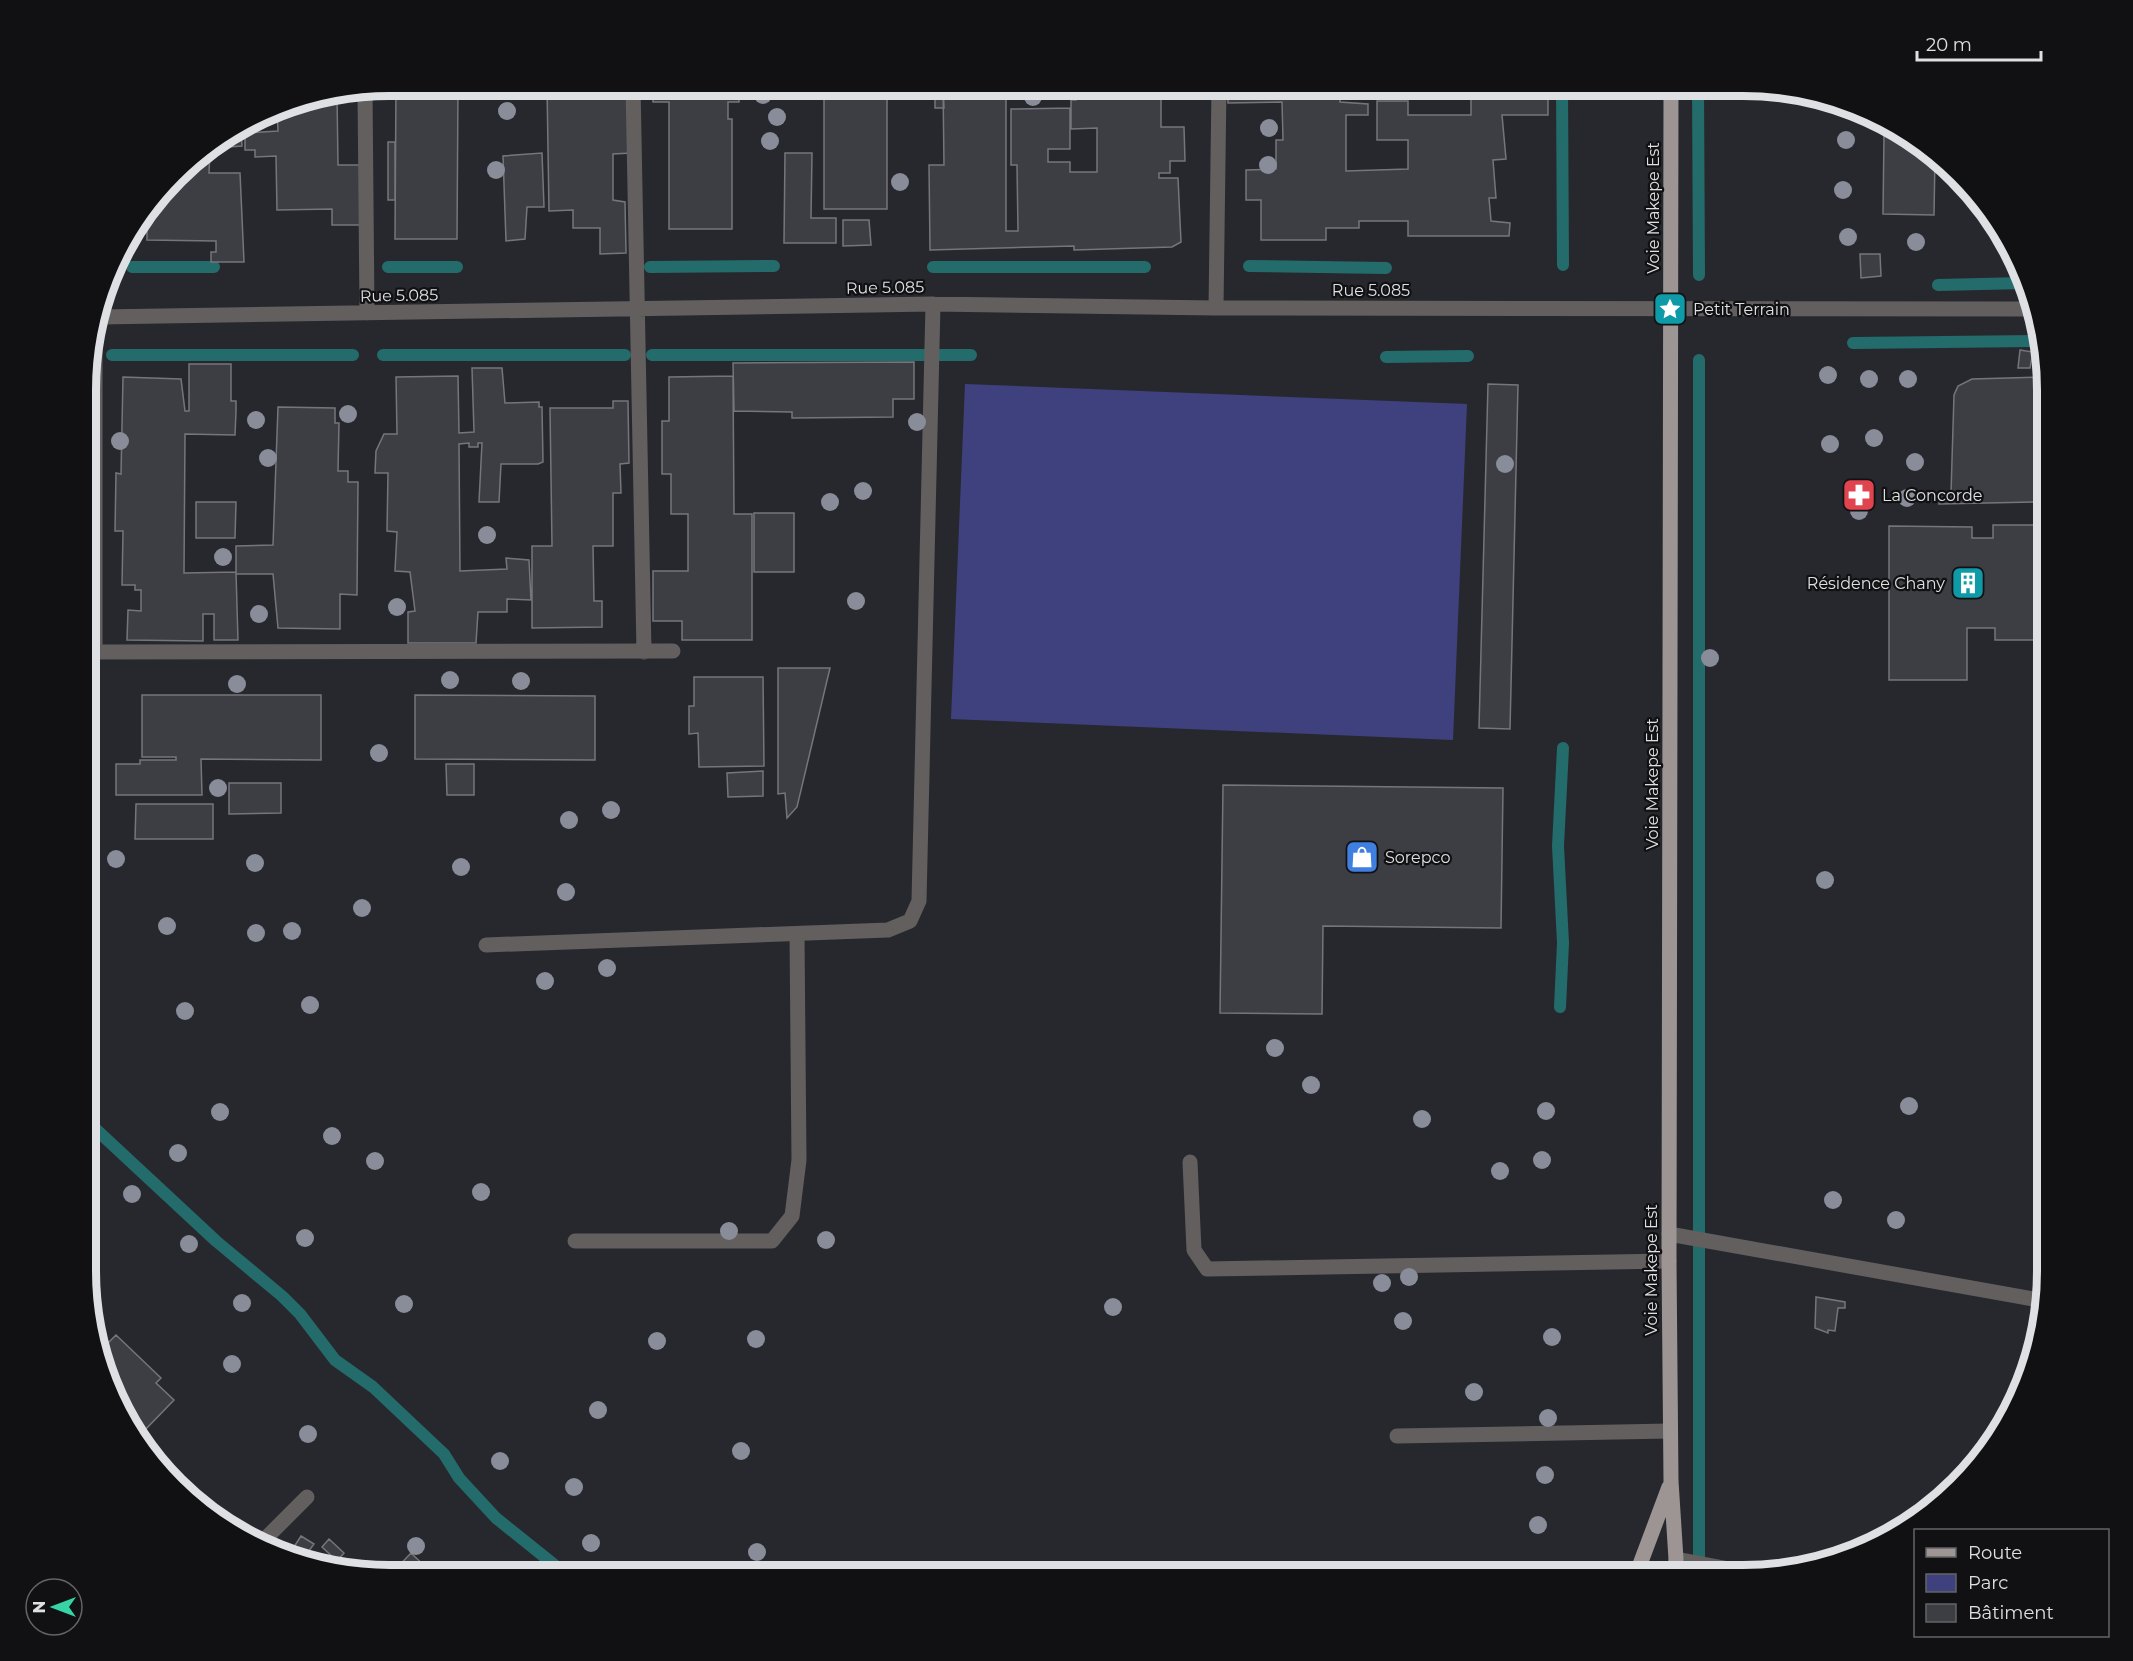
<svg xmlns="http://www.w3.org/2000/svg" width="2133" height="1661" viewBox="0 0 2133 1661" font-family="Montserrat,sans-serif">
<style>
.green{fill:#3f417f}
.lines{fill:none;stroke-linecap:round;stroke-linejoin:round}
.stream{stroke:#246b6c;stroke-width:12}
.building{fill:#3d3e43;stroke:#75767c;stroke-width:1.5}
.lane{stroke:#625f5e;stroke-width:15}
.street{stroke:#625f5e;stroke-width:15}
.primary{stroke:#9c9593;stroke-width:15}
.tree{fill:#898c99}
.labels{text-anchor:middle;stroke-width:4.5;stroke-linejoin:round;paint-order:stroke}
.street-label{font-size:16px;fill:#dfe0e3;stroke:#111113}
.poi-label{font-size:16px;fill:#dfe0e3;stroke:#111113;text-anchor:start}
.rim{fill:none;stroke:#dfe0e3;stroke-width:8}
</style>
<rect width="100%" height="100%" fill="#27282d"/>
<!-- green -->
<path class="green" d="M965 384 1467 404 1453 740 951 719Z"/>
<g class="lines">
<!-- stream -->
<path class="stream" d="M1562 86 1563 265
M1698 86 1699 275
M1249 266 1386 268
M132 267H214
M388 267H457
M650 267 774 266
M933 267H1145
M1938 285 2025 283
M1853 343 2043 341
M112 355H353
M383 355H625
M652 355H971
M1386 357 1468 356
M1560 1007 1563 943 1558 846 1563 748
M87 1121 216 1241 282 1296 300 1314 335 1360 373 1387 444 1454 459 1478 496 1518 567 1575
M1699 1575V360"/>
</g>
<!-- building -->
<path class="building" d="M396 86H458L457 239H395Z
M547 86H629L631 153 613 154V200L625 202 626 253 600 254V228H573V210L549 211Z
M653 86H739V102H728V119H732V229H669V102H653Z
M824 86H887V209H824Z
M935 86H943L944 108H935Z
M943 86H1006V231H1018L1017 165H1011V109L1070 108V149H1048V162H1070V172H1097V128L1071 129V100H1076V86H1161V127H1184L1185 161H1170V173H1159V178H1178L1181 242 1172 247 1074 250V246L930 250 929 165H944Z
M1228 86H1340V102L1368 104V115H1346V171L1408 169V140H1377V101H1408V115H1471V86H1532V89L1548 90V115H1502L1506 159 1493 160 1496 198H1489L1491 221 1510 223 1509 236H1408V221H1359V228H1326V240H1261V200H1246V170L1276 169V140H1283L1282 102 1228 103Z
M337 94 338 165H360L361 225H332V209L277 210 276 156 255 157V150H245V133L278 131 277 110 292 102Z
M241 131 242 146 228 147V139Z
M1884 134H1901L1935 156 1934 215 1883 214Z
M388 142H395V200H388Z
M210 149 209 173H240L244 262H211V252H216V241L147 240V223H139L189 161Z
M542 153 544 207H527L525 239 506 241 503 156Z
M785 153H812L811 218H836V243H784Z
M843 220H869L871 245 843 246Z
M1860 254H1880L1881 276 1861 278Z
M2020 350 2033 352 2030 368H2018Z
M914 362V399H893V417L792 418V412L734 411 733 363Z
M189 364H231V401H236V412L235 435 185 434 184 573 236 572 238 640H214V614H203V641L127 640 128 610 141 611V590H135V585H122L123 531H115L116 473 121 474 123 377 181 379 185 411H189Z
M472 368H502L505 403 539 402V407H542L543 462 538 464H501L499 502H479L482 443H478V447H469V443L459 444 460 571 507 569 506 558 529 560 531 600 507 599V612H478L476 643H408V612L415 611 410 572 395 571 397 532 387 531 388 473H375L376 451 384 434H397L396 377 458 376 459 433 474 432Z
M733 376 734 514H752V640H682V621H653V571H688V514H671V474H662V421H669V377Z
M2046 377 2047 492 2035 491V502L1939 504V493H1951L1954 395 1958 386 1972 379Z
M1488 384 1518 385 1510 729 1479 728Z
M613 401H628L629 463 620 464 621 493H613V546H593L594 601H602V627L532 628V546H552L550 408H613Z
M278 407 335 408V423H339L338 471H348V482H358L357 595 340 594V629L278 628 273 574H236V546L273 545Z
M196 502H236L235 538H196Z
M754 513H794V572H754Z
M1993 525H2047V640H1995V628H1967V680H1889V526L1972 527V538H1993Z
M778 668H830L797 807 787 818 785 793 778 794Z
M694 677H763L764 766 699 767 698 733 689 734V706H694Z
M2035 693H2047V781H2036Z
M142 695H321V760L201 759 202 795H116V764H140V760H176V757H142Z
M415 695 595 696V760L415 759Z
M446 764H474V795H447Z
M763 771V796L728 797 727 773Z
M229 783H281V813L229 814Z
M1223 785 1503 788 1501 928 1323 926 1322 1014 1220 1013Z
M136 804H213V839H135Z
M87 949 94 950 92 974H87Z
M1816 1297 1845 1302V1308H1838L1835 1331 1828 1330V1333L1815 1328Z
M116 1335 161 1378 156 1383 174 1400 140 1435 117 1406 102 1349Z
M301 1536 314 1544 303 1559 288 1556Z
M329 1539 344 1553 337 1561 322 1547Z
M411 1553 434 1575H390Z"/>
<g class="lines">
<!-- lane -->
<path class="lane" d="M1190 1162 1194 1250 1207 1269 1669 1261
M1669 1234 2045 1301
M575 1241H772L792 1216 799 1160 797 934
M1397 1436 1670 1431
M1676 1559 1756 1574"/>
<!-- street -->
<path class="street" d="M633 86 644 652
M365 90 367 313
M1216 308 1219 86
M99 317 933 304 1216 308 2035 309
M95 329V652
M88 652 673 651
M486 945 888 930 910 921 919 901 933 304
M260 1544 307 1497"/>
<!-- primary -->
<path class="primary" d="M1671 86 1669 1261 1671 1481 1676 1559 1675 1575
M1636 1575 1669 1487"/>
</g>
<!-- trees -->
<g class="tree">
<circle cx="763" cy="95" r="9"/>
<circle cx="1033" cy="97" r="9"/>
<circle cx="507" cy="111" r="9"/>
<circle cx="777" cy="117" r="9"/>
<circle cx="1269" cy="128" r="9"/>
<circle cx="1846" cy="140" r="9"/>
<circle cx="770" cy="141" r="9"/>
<circle cx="1268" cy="165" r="9"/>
<circle cx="496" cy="170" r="9"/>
<circle cx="900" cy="182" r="9"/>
<circle cx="1843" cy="190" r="9"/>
<circle cx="1848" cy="237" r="9"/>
<circle cx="1916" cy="242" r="9"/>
<circle cx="1828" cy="375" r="9"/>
<circle cx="1869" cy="379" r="9"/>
<circle cx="1908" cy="379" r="9"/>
<circle cx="348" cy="414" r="9"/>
<circle cx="256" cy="420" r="9"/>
<circle cx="917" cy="422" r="9"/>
<circle cx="1874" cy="438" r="9"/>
<circle cx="120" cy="441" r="9"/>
<circle cx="1830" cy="444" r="9"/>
<circle cx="268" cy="458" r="9"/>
<circle cx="1915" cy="462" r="9"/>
<circle cx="1505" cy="464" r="9"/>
<circle cx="863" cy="491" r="9"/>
<circle cx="1907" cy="498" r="9"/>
<circle cx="830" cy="502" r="9"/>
<circle cx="1859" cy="511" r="9"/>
<circle cx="487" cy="535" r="9"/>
<circle cx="223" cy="557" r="9"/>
<circle cx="856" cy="601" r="9"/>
<circle cx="397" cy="607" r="9"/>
<circle cx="259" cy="614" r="9"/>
<circle cx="1710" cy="658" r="9"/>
<circle cx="450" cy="680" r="9"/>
<circle cx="521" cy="681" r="9"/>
<circle cx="237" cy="684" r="9"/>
<circle cx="379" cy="753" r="9"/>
<circle cx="218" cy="788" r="9"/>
<circle cx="611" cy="810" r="9"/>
<circle cx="569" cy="820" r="9"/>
<circle cx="116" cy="859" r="9"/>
<circle cx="255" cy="863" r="9"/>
<circle cx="461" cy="867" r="9"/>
<circle cx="1825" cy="880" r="9"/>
<circle cx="566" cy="892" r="9"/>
<circle cx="362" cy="908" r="9"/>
<circle cx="167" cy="926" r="9"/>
<circle cx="292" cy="931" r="9"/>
<circle cx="256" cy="933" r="9"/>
<circle cx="607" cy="968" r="9"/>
<circle cx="545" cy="981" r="9"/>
<circle cx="310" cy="1005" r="9"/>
<circle cx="185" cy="1011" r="9"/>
<circle cx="1275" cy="1048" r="9"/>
<circle cx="1311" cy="1085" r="9"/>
<circle cx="1909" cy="1106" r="9"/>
<circle cx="1546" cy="1111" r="9"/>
<circle cx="220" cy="1112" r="9"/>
<circle cx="1422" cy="1119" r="9"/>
<circle cx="332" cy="1136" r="9"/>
<circle cx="178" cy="1153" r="9"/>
<circle cx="1542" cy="1160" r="9"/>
<circle cx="375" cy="1161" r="9"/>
<circle cx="1500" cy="1171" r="9"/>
<circle cx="481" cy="1192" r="9"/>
<circle cx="132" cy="1194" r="9"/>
<circle cx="1833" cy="1200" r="9"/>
<circle cx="1896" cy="1220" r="9"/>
<circle cx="729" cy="1231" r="9"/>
<circle cx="305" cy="1238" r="9"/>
<circle cx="826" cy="1240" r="9"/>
<circle cx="189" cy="1244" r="9"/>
<circle cx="1409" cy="1277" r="9"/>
<circle cx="1382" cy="1283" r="9"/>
<circle cx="242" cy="1303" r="9"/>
<circle cx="404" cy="1304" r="9"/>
<circle cx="1113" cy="1307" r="9"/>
<circle cx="1403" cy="1321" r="9"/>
<circle cx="1552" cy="1337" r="9"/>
<circle cx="756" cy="1339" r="9"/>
<circle cx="657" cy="1341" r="9"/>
<circle cx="232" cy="1364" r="9"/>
<circle cx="1474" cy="1392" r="9"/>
<circle cx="598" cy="1410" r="9"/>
<circle cx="1548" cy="1418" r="9"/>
<circle cx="308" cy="1434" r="9"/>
<circle cx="741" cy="1451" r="9"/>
<circle cx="500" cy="1461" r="9"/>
<circle cx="1545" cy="1475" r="9"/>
<circle cx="574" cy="1487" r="9"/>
<circle cx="1538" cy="1525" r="9"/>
<circle cx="591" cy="1543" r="9"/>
<circle cx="416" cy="1546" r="9"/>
<circle cx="757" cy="1552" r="9"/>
</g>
<!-- icons -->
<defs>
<symbol id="sight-square" viewBox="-11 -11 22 22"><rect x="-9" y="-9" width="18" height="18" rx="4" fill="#0f9aa8" stroke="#111113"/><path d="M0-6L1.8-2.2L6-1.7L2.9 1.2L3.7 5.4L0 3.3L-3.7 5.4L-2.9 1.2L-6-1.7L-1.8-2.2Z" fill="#fff"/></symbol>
<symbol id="pharmacy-square" viewBox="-11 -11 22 22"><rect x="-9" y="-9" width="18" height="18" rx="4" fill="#e0444e" stroke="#111113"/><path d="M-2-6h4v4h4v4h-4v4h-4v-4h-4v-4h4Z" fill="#fff"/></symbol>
<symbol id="building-square" viewBox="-11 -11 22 22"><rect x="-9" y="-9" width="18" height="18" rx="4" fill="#0f9aa8" stroke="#111113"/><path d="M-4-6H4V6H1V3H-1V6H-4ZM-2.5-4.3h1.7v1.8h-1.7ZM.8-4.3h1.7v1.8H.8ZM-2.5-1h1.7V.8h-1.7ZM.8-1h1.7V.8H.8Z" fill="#fff"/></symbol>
<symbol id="shop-square" viewBox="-11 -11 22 22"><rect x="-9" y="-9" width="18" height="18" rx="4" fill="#3f7fe0" stroke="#111113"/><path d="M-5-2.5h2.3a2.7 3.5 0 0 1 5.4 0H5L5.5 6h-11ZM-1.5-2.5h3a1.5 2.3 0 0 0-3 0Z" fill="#fff"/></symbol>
</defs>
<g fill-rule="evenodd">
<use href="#sight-square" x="1651" y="290" width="38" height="38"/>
<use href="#pharmacy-square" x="1840" y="476" width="38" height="38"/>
<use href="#building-square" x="1949" y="564" width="38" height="38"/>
<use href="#shop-square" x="1343" y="838" width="38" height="38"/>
</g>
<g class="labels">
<!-- street labels -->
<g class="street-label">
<text transform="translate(1653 208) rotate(-90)" y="6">Voie Makepe Est</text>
<text transform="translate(885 287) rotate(-1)" y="6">Rue 5.085</text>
<text x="1371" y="296">Rue 5.085</text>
<text transform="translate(399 295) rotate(-1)" y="6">Rue 5.085</text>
<text transform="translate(1652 784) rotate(-90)" y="6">Voie Makepe Est</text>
<text transform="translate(1651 1270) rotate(-90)" y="6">Voie Makepe Est</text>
</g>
<!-- poi labels -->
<g class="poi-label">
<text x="1693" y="315">Petit Terrain</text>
<text x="1882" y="501">La Concorde</text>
<text x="1945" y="589" text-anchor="end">Résidence Chany</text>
<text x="1385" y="863">Sorepco</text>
</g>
</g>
<!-- crop -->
<path d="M0 0H2133V1661H0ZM390 96H1743A294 294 0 0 1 2037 390V1271A294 294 0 0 1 1743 1565H390A294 294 0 0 1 96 1271V390A294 294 0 0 1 390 96Z" fill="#111113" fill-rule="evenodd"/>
<path class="rim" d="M390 96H1743A294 294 0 0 1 2037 390V1271A294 294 0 0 1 1743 1565H390A294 294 0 0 1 96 1271V390A294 294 0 0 1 390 96Z"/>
<!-- legend -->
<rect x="1914" y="1529" width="195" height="108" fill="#111113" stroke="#636466" stroke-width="1.5"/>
<rect x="1926" y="1548" width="30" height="9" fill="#9c9593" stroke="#636466" stroke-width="1.5"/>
<text x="1968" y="1559" font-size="18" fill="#dfe0e3">Route</text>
<rect x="1926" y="1574" width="30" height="18" fill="#3f417f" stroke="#636466" stroke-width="1.5"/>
<text x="1968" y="1589" font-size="18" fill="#dfe0e3">Parc</text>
<rect x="1926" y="1604" width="30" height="18" fill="#3d3e43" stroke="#636466" stroke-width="1.5"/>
<text x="1968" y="1619" font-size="18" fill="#dfe0e3">Bâtiment</text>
<!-- north arrow -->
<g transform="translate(54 1607) rotate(270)"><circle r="28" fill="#111113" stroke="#636466" stroke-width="1.5"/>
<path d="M0-4.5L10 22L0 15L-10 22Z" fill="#37d4a6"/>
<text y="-9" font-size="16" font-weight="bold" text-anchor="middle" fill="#dfe0e3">N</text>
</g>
<!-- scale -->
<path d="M1917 51v9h124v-9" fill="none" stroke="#dfe0e3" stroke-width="3"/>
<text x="1926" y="51" font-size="18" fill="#dfe0e3" stroke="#111113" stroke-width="4.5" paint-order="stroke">20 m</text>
</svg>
